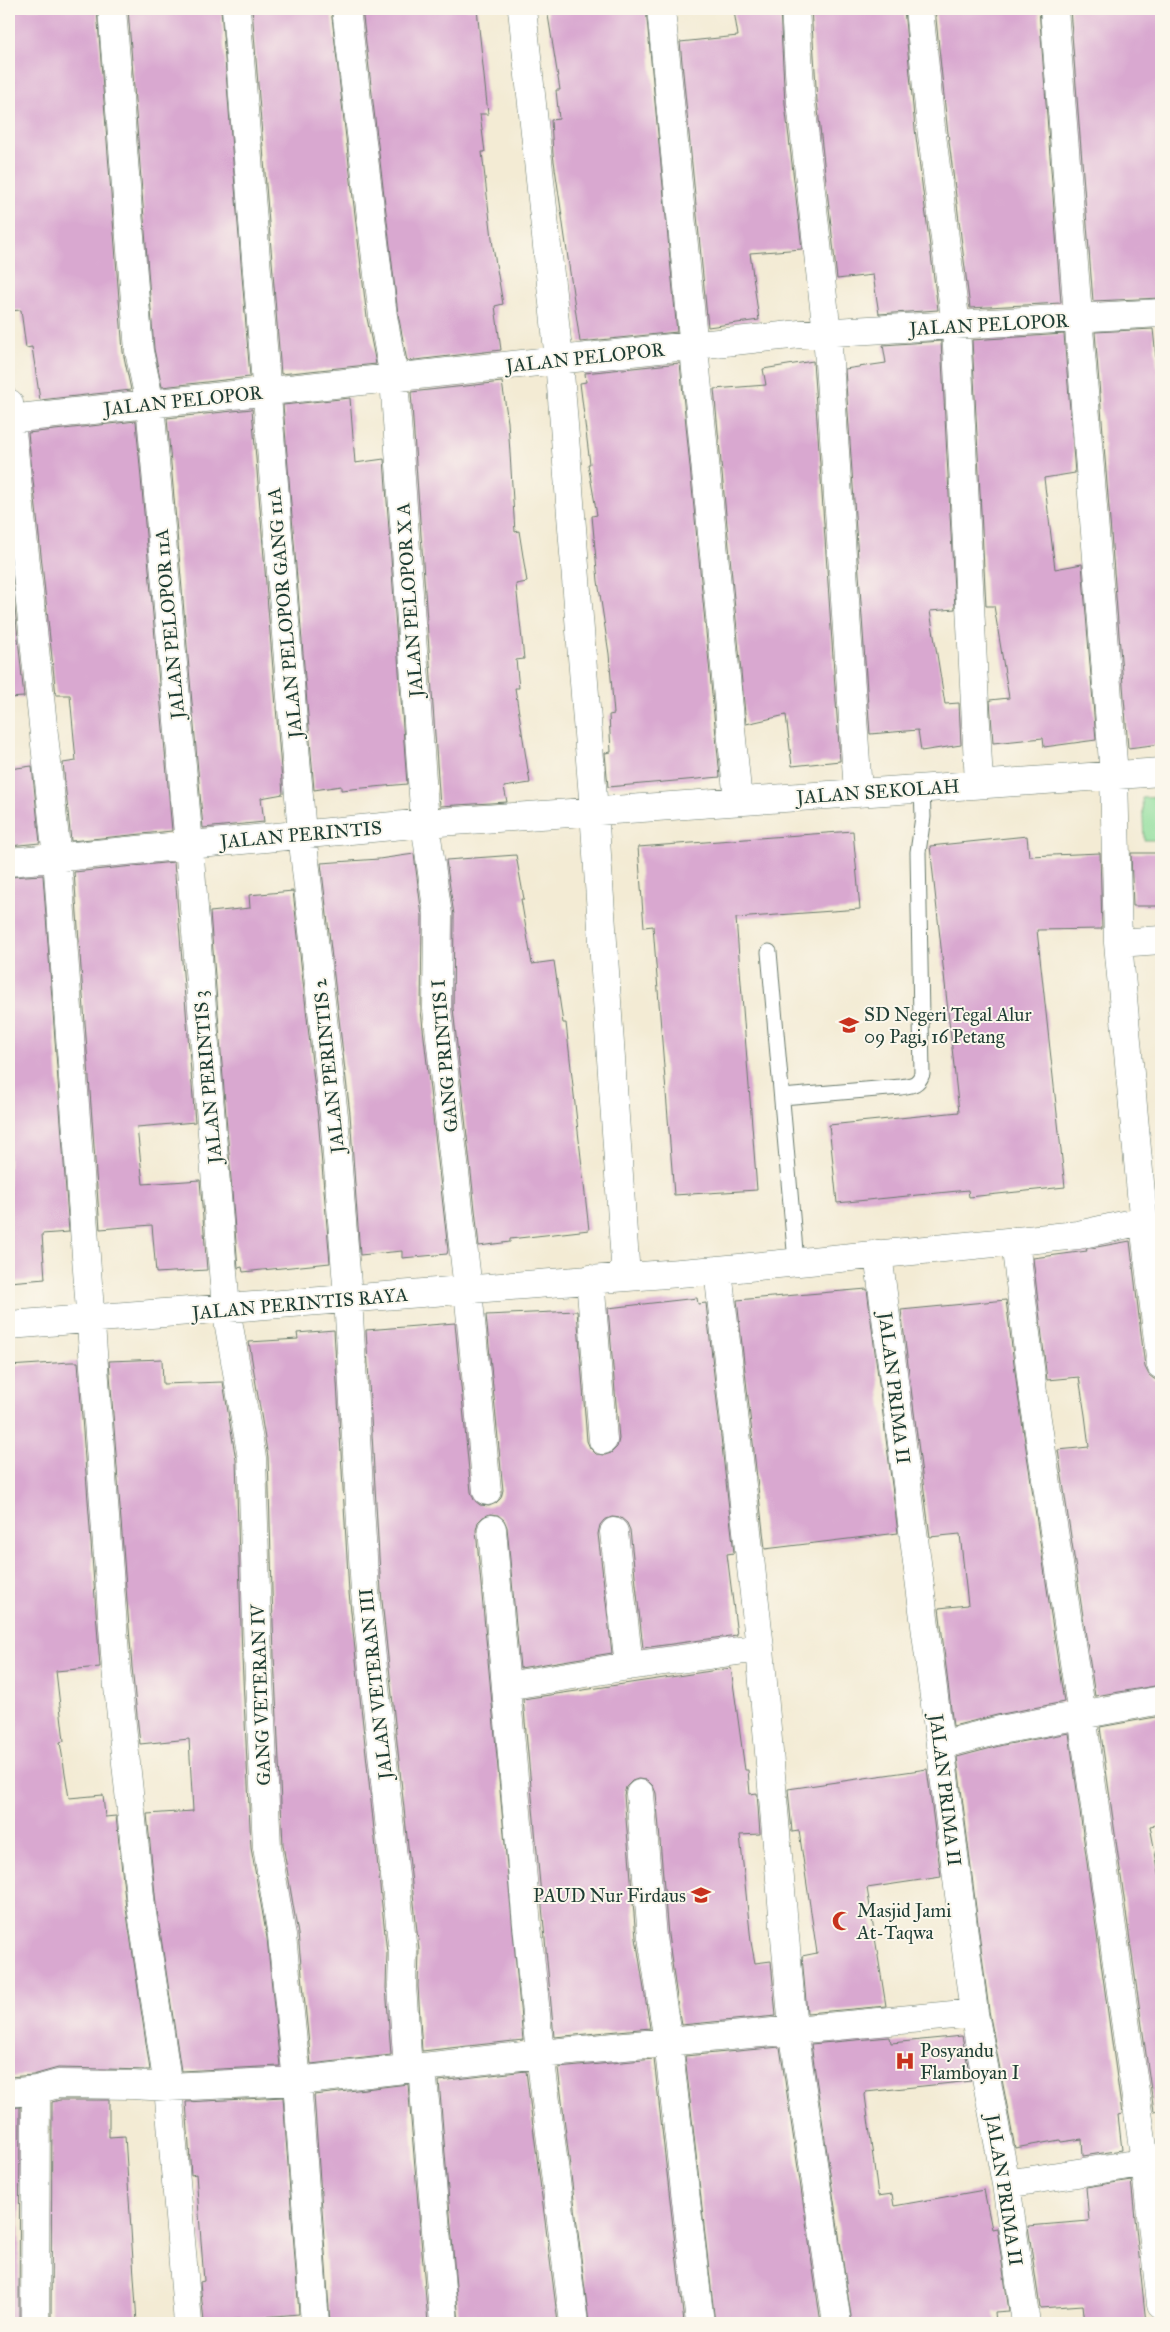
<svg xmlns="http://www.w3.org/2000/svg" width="1170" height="2332" viewBox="0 0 1170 2332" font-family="'IM FELL Great Primer',serif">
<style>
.green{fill:#90de9c;stroke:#588e68}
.building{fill:#d9a8d0}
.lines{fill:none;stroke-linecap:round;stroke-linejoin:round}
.service-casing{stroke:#697a6c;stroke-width:17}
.minor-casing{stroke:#697a6c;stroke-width:29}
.service{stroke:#fff;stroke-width:15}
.minor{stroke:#fff;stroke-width:28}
.labels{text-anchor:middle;stroke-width:4;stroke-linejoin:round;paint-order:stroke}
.street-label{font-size:19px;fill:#1f3d34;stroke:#fbf7ec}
.poi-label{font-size:19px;fill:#1f3d34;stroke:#fbf7ec;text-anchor:start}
</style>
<rect width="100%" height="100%" fill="#fbf7ec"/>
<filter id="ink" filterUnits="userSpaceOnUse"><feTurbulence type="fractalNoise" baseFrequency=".02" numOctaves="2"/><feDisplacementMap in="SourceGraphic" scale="10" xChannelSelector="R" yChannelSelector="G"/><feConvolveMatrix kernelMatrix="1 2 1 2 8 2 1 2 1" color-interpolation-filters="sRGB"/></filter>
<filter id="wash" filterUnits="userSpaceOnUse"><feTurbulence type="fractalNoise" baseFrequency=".0096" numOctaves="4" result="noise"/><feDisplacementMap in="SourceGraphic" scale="20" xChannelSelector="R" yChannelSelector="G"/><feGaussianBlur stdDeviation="1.12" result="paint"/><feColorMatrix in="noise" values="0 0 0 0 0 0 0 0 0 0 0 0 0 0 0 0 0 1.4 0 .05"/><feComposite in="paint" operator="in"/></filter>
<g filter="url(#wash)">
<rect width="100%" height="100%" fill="#f3ebd4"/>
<!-- green -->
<path class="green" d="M1161 797V840H1144L1142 798Z"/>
<g id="blocks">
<!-- building -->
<path class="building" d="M9 9H97L123 352 131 390 40 400 32 347 26 348 21 310 9 311Z
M128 9H221L250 377 162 387 154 349Z
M252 9H331L367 318 376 364 281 374Z
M362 9H477L488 114H480L485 152H482L493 247 503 304 495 306 501 350 407 361 398 314Z
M547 9H646L677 332 580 342 553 154 551 120 559 119 556 90H560Z
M751 9H780L785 104 802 249 750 253 759 320 708 327 680 42 738 36 734 11Z
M811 9H904L915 129 938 310 879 314 873 275 837 279 817 101Z
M935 9H1039L1061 303 970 308 947 125Z
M1070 9H1161V298L1093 301Z
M1153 329 1161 404V744L1128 748 1095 332Z
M1064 334 1075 473 1044 478 1055 569 1082 564 1096 740 1044 747 1043 738 993 743 990 700 1009 698 994 606H986L972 340Z
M941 341 955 609 930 611 945 704 959 703 961 745 921 751 918 730 870 734 845 369 886 363 883 345Z
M813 361 840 761 792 766 786 715 746 724 714 389 766 385 763 369Z
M680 363 720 777 608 787 605 753 611 752 609 715 614 714 609 654 598 581 592 516 597 515 588 464H590L580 383 586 382 585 373Z
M502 382 508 422 515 532 519 531 527 582 516 584 524 659 516 660 519 688H515L530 783 504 787 507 802 440 806 411 392Z
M350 398 355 463 384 459 407 784 341 790V786L314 790 283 405Z
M252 409 283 794 261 798 264 822 203 828 167 418Z
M136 421 172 831 71 841 63 763 76 761 70 695H56L28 433Z
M9 550 24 697 9 698Z
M32 766 40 843 9 846V769Z
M853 831 860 909 736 918 757 1190 674 1195 653 926 644 927 638 847Z
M1027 836 1029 856 1100 853 1102 929 1037 930 1065 1187 969 1197 968 1190 837 1203 829 1125 959 1112 930 846Z
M1131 853H1161V906H1133Z
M414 854 422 916 421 1011 448 1250 447 1254 402 1258V1251L360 1255 350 1114 321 863 379 859Z
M516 855 524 899H521L532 964 554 961 563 1023H566L589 1230 510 1239V1242L479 1246 453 1008 454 915 446 860Z
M174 862 195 1122 137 1127 143 1184 200 1180 207 1270 156 1273 152 1225 100 1229 74 872Z
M43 875 69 1232 42 1234 45 1279 9 1282V877Z
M293 891 318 1117 330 1263 243 1272 242 1267 238 1268 210 912 250 908 249 895Z
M1130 1241 1145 1367 1149 1375 1154 1379 1161 1380V1685L1095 1696 1058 1450 1089 1447 1085 1415 1079 1377 1047 1380 1033 1258 1087 1251 1086 1249Z
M867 1289 898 1533 765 1549 737 1300Z
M697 1298 698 1304 706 1303 734 1553 727 1554 737 1635 643 1648 630 1530 627 1523 621 1518 612 1517 604 1520 600 1525 598 1534 612 1653 520 1668 507 1527 504 1520 498 1515 490 1514 483 1517 478 1522 476 1530 523 2040 422 2051 418 1986 419 1950 381 1591 366 1330 455 1323 471 1492 474 1500 480 1505 489 1506 496 1503 501 1498 503 1490 486 1315 577 1311 587 1441 590 1448 596 1454 605 1455 611 1453 617 1447 619 1439 608 1308Z
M1006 1300 1018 1395 1064 1702 997 1715 953 1726 939 1608 968 1605 960 1534 930 1537 901 1310Z
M334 1330 349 1593 387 1953 386 1987 391 2055 311 2064 298 1934 283 1845 274 1656 268 1457 249 1342 298 1339 297 1333Z
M162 1359 163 1384 223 1382 236 1460 242 1658 251 1848 267 1938 280 2066 181 2071 156 1904 147 1814 193 1811 189 1739 140 1744 132 1667 109 1361Z
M70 1362H78L100 1667 56 1671 64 1741 60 1742 69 1798 103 1795 105 1817 116 1816 126 1908 150 2070 58 2068 33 2075 9 2077V1366Z
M731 1668 745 1770H748L750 1794 757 1793 760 1834 740 1835 751 1942 755 1963 771 1961 776 2016 681 2025 668 1935 656 1793 653 1786 647 1780 638 1779 632 1781 626 1787 624 1795 636 1938 650 2028 554 2037 523 1699Z
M1161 1716V1824L1150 1826 1161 1884V2110L1154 2111 1100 1727Z
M1069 1733 1122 2114 1118 2115 1122 2150 1083 2156 1082 2139 1061 2142 1060 2140 1015 2148 989 2011 957 1757 1003 1745Z
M927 1769 941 1877 867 1888 886 2006 807 2013 802 1956 817 1953 799 1831 792 1832 788 1789Z
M962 2036 971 2081 866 2092 865 2095 878 2196 892 2194 894 2206 984 2190 992 2229 997 2228 1009 2311 995 2312 996 2323H852L811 2044 890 2037 891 2043Z
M780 2047 821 2323H715L685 2056Z
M654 2059 684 2323H589L558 2068Z
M526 2071 558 2323H459L439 2081Z
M408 2084 428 2323H330L314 2095Z
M283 2097 299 2314 204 2322 200 2282 204 2281 196 2174 191 2175 186 2102Z
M60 2100H109V2137L125 2136 137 2323H51L52 2102Z
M20 2107 19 2323H9V2108Z
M1131 2180 1146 2323H1085L1083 2305 1040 2308 1028 2226 1089 2221 1086 2187Z"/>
</g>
</g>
<g filter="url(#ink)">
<use href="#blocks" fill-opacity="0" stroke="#697a6c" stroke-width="1"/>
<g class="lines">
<defs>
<path id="service" d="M769 952 796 1262
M782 1097 901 1087C912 1085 918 1085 922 1074L918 852 923 817 922 788"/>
<path id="minor" d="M112 9 139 351 150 404 189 845 226 1309 252 1458 258 1657 267 1847 282 1936 297 2081 315 2323
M236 9 302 834 334 1116 348 1298 365 1592 403 1952 402 1986 408 2068
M346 9 383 316 394 378 425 823 438 915 437 1009 468 1290 487 1491
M522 9 559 360 594 811 626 1277
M661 9 738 801
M795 9 801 102 827 333 858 792
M919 9 931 127 956 326 979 784
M9 403 57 858 116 1668 141 1906 168 2087 188 2323
M9 419 800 334 1161 313
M9 862 425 823 1161 772
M1118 943 1161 940
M1143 1215 1161 1365
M1015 1241 1033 1393 1082 1715 1145 2162 1161 2304
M878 1254 974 2013 1006 2184 1026 2323
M718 1270 1078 1235 1137 1222 1143 1215 1118 943 1114 775 1054 9
M590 1279 603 1440
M9 1325 718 1270 760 1648 793 2029 837 2323
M492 1529 527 1925 540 2054 574 2323
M614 1532 629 1666
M506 1686 629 1666 760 1648
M940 1745 1000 1730 1161 1700
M640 1794 652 1937 668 2042 700 2323
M422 2067 444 2323
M9 2093 36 2090 58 2084 132 2085 168 2087 297 2081 540 2054 974 2013
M1006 2184 1161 2160
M35 2323 36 2090"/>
</defs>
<!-- service casing -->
<use href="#service" class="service-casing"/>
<!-- minor casing -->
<use href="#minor" class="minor-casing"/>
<!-- service -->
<use href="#service" class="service"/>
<!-- minor -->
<use href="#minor" class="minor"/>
</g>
</g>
<!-- icons -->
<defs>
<symbol id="school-bare" viewBox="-9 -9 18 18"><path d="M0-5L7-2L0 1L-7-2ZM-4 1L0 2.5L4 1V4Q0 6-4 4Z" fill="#c8321e" stroke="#fbf7ec" stroke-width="2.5" paint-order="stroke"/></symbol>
<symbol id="mosque-bare" viewBox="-9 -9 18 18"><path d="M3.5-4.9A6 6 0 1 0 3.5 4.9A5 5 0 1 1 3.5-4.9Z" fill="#c8321e" stroke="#fbf7ec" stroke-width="2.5" paint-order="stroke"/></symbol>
<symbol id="hospital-bare" viewBox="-9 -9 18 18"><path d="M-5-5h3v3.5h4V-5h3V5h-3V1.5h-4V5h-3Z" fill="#c8321e" stroke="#fbf7ec" stroke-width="2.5" paint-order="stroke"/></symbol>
</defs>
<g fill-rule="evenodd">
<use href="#school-bare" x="835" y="1011" width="28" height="28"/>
<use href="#school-bare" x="687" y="1881" width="28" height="28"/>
<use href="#mosque-bare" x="828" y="1907" width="28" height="28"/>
<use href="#hospital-bare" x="891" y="2047" width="28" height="28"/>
</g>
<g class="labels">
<!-- street labels -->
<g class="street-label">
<text transform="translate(989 324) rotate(-3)" y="7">JALAN PELOPOR</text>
<text transform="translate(585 357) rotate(-6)" y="7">JALAN PELOPOR</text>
<text transform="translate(183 400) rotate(-6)" y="7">JALAN PELOPOR</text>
<text transform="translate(409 600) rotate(-94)" y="7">JALAN PELOPOR X A</text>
<text transform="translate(284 613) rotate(-95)" y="7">JALAN PELOPOR GANG 11A</text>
<text transform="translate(169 624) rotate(-95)" y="7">JALAN PELOPOR 11A</text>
<text transform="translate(878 791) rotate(-4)" y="7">JALAN SEKOLAH</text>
<text transform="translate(301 834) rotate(-5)" y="7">JALAN PERINTIS</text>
<text transform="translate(444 1056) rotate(-95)" y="7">GANG PRINTIS I</text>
<text transform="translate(328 1066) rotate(-96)" y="7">JALAN PERINTIS 2</text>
<text transform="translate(207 1077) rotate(-95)" y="7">JALAN PERINTIS 3</text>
<text transform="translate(300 1303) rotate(-5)" y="7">JALAN PERINTIS RAYA</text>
<text transform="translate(895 1388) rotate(83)" y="7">JALAN PRIMA II</text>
<text transform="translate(375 1684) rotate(-96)" y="7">JALAN VETERAN III</text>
<text transform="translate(260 1695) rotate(-92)" y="7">GANG VETERAN IV</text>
<text transform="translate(946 1790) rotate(83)" y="7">JALAN PRIMA II</text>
<text transform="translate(1005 2190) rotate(81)" y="7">JALAN PRIMA II</text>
</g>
<!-- poi labels -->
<g class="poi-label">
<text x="864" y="1021">SD Negeri Tegal Alur<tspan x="864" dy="22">09 Pagi, 16 Petang</tspan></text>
<text x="686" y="1902" text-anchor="end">PAUD Nur Firdaus</text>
<text x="857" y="1917">Masjid Jami<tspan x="857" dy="22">At-Taqwa</tspan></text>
<text x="920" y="2057">Posyandu<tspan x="920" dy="22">Flamboyan I</tspan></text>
</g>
</g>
<!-- margin -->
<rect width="1170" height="2332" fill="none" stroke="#fbf7ec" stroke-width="30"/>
</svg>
